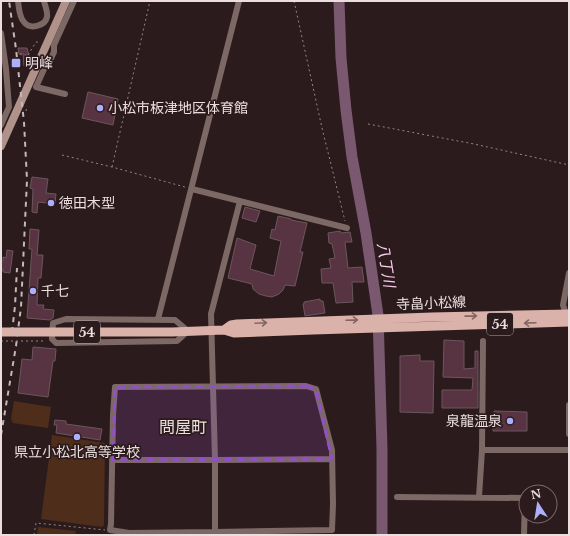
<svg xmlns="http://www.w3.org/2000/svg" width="570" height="536" viewBox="0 0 570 536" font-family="'Libre Baskerville','Noto Sans JP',serif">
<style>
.green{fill:#4e2d1b}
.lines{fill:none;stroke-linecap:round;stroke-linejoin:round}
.river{stroke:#795870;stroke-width:11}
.building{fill:#583341;stroke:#6b575e}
.path{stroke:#948586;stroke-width:1;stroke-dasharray:2 3;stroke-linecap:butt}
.street{stroke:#7c6965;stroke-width:6}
.secondary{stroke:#b1928b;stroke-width:8}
.primary{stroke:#dab2aa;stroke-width:9}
.rail{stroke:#c5b8b8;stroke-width:2;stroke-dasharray:5 5;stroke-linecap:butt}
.oneway{stroke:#836663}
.marked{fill:#9150c5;fill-opacity:0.2;stroke:#9150c5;stroke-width:3;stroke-dasharray:8 5;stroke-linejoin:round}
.poi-dot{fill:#adaffb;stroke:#2c1b1c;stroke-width:1.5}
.labels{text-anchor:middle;stroke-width:3.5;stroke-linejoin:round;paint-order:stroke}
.shield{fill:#2c1b1c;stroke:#b1a4a4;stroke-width:1}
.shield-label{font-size:13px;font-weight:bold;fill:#eadede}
.poi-label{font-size:14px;fill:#eadede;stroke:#2c1b1c;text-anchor:start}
.street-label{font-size:14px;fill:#eadede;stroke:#2c1b1c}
.water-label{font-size:15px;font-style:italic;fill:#fbcbec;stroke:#2c1b1c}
.quarter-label{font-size:16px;fill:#eadede;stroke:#2c1b1c}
</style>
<rect width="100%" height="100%" fill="#2c1b1c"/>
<!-- green -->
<path class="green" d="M14 401 51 407 48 428 13 423 11 419Z
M52 435 105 443 104 525 102 527 41 519Z
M38 527 76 531 75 535H37Z"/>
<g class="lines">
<!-- river -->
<path class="river" d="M339 1 341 58 346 110 352 157 366 233 378 315 382 449V535"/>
</g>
<!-- building -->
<path class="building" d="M18 48H27L30 60 33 61 31 65 24 66 23 53 19 54Z
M88 92 118 99 113 125 82 118Z
M32 177 48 179 46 193 56 194 55 204 38 202 37 213 32 212 33 189 30 188Z
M245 207 260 211 256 222 242 218Z
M278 216 291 219V220L307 223 300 252H303L295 286 285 285 283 290 279 294 272 297 266 296 259 294 253 289 252 284 228 278 237 238 256 245 250 269 274 276 281 241 270 238 272 229 275 230Z
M30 229 39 230 37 255H43L41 278H38L37 305H44L43 309 54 310 53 318 50 320 27 318 32 249H29Z
M340 231 341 233 350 232 352 242H345L348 268 362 267 364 282H352L353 302 336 303 333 283H322L321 269 331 268 329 259 335 258 332 244 329 243 328 233Z
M7 250 13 251 10 273 3 272V269H1V261H3V257L6 258Z
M320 299V301H323L325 313 305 316 303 304H304V302Z
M444 340 464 341V369L475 368V351H478V408H442V390H472L473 378 443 377Z
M33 347 56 349 55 361H53L48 397 18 393 22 359 32 360Z
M420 355V361H434L433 413 400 412V356Z
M494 411 527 412V431H493Z
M55 420 66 421V424L102 429 100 440 56 433 57 425H54Z"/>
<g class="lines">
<!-- path -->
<path class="path" d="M294 1 322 128 345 221
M20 54 22 55H26L33 58
M28 55 36 42H40
M26 111 27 106
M368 124 474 144 569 165
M62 155 112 167 185 187
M112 167 150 1
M1 341H46
M34 535 36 523 105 530"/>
<!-- street -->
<path class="street" d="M18 1C19 8 19 17 24 22 30 30 45 26 47 17 48 12 45 6 44 1
M1 33 6 69 9 107 1 125
M65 94 36 87 45 67 48 65 54 52V45L74 1
M192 189 347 228
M567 317 563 305 569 273
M66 319 175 320 188 331 177 341 56 343 52 339 53 323Z
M158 319 239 1
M483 341 482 450H569
M306 386 316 389 332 450 333 504 332 530 215 532 129 533 110 530 111 524 113 415 115 387Z
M569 405V434
M113 460H215L332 459
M397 497 525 498 524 535
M479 497 482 450
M215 535V460L211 314 240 201"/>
<!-- secondary -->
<path class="secondary" d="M1 146 66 1"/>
<!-- primary -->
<path class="primary" d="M224 330 231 325 237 324 432 317 569 314
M1 332H172L224 330 234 333 313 330 569 322"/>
<!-- rail -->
<path class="rail" d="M12 332 15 306 17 268
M1 435 16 346 21 307 27 180 24 122 20 86 16 49 9 1"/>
</g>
<!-- one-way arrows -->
<defs><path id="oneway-shaft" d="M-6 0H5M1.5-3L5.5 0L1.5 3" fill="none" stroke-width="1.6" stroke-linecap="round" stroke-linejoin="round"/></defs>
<g class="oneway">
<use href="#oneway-shaft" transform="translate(471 316) rotate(-1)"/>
<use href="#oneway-shaft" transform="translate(352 320) rotate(-2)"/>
<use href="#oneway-shaft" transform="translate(261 323) rotate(-3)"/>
<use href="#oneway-shaft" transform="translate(530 323) rotate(178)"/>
</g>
<!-- marked area -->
<path class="marked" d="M306 386 316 389 332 459 113 460 115 387Z"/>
<!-- markers -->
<g class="poi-dot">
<rect x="11" y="58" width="10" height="10" rx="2"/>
<circle cx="100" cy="108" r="4"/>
<circle cx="51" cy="203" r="4"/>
<circle cx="33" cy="291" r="4"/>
<circle cx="510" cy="421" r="4"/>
<circle cx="77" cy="437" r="4"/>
</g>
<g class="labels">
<!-- shield labels -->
<g class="shield">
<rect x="487" y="313" width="26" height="22" rx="3"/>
<rect x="74" y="321" width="26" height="22" rx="3"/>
</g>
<g class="shield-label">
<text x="500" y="329">54</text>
<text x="87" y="337">54</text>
</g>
<!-- poi labels -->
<g class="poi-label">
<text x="25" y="68">明峰</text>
<text x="108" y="113">小松市板津地区体育館</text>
<text x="59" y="208">徳田木型</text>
<text x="41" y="296">千七</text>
<text x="502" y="426" text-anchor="end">泉龍温泉</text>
<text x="77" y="457" text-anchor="middle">県立小松北高等学校</text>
</g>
<!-- street labels -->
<g class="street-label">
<text transform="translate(431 303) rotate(-2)" y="5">寺畠小松線</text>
</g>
<!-- water labels -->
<g class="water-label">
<text transform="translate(386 265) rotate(81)" y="5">八丁川</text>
</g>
<!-- quarter labels -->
<g class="quarter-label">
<text x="183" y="433">問屋町</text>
</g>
</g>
<!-- border -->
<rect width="570" height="536" fill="none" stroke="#eadede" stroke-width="4"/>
<!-- north arrow -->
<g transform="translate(538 504) rotate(348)"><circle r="19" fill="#2c1b1c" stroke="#78696a"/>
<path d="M0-3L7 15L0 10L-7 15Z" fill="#adaffb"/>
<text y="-6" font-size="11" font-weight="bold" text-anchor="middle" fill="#eadede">N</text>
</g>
</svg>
